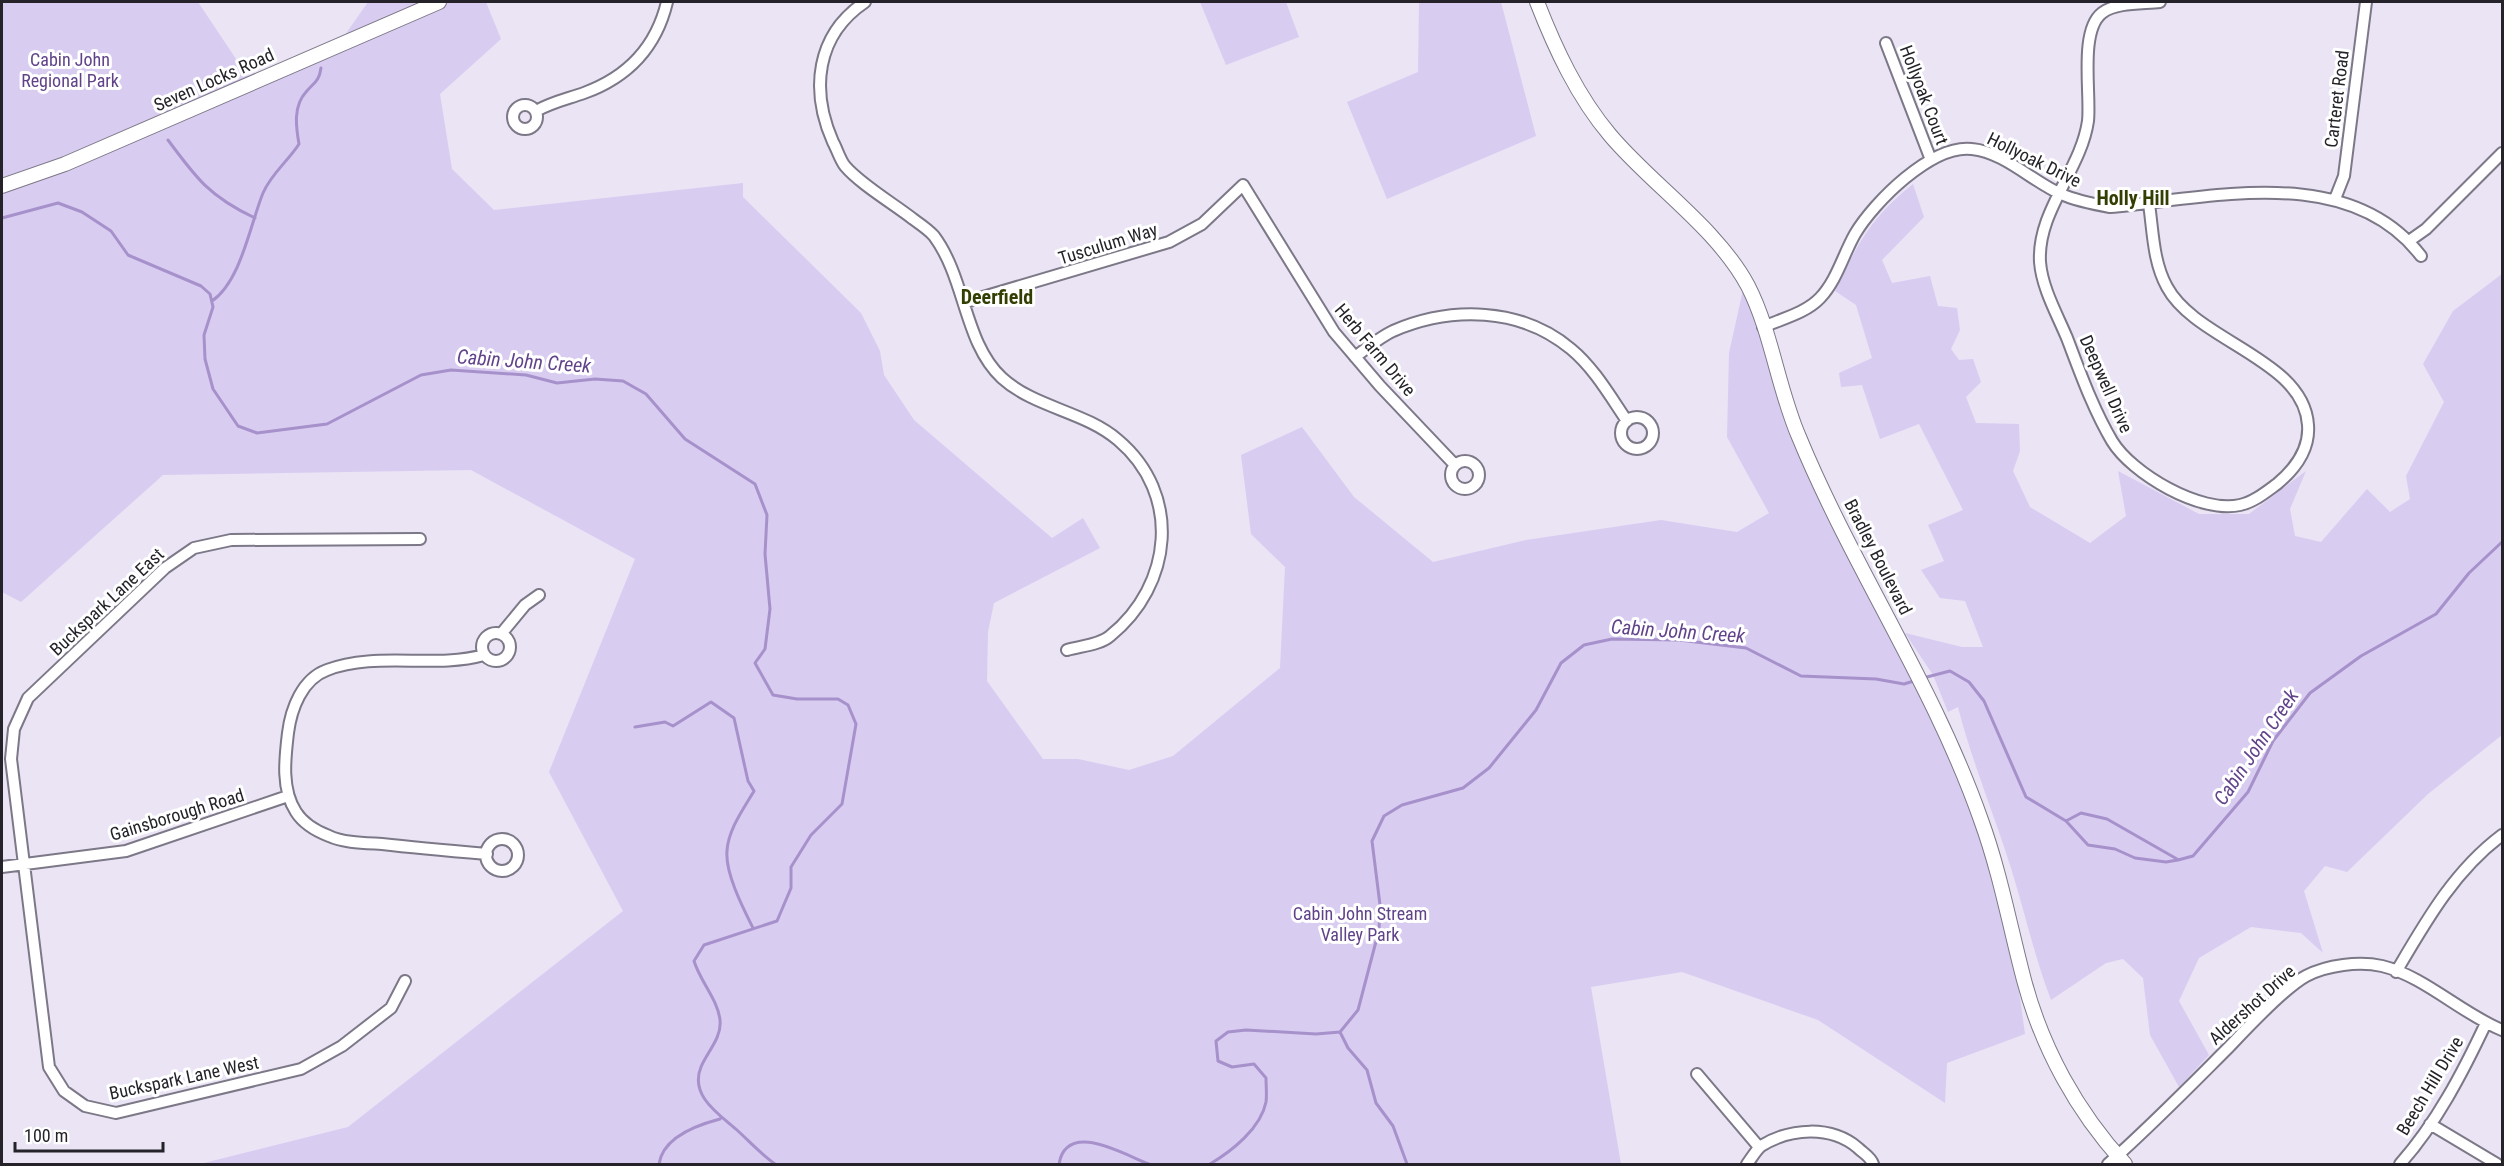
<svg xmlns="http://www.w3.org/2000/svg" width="2504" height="1166" viewBox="0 0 2504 1166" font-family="'Roboto Condensed',sans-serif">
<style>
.green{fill:#d9ccf1}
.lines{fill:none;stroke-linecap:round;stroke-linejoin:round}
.stream{stroke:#a691cb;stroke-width:3}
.minor-casing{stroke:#7d7887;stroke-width:14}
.secondary-casing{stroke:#7d7887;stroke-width:16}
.minor{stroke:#fff;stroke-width:10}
.secondary{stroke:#fff;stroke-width:14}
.labels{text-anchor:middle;stroke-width:6;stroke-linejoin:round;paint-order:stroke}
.park-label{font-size:18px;fill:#604289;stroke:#fff}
.street-label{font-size:18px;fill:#252329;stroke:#fff}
.neighbourhood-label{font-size:20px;font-weight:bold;fill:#323e02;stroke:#fff}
.water-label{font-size:20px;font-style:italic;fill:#61438b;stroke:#fff}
</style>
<rect width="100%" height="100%" fill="#eae4f5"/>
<!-- green -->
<path class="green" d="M2 2H198L252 83 338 45 368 2H486L501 39 440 94 452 169 494 210 743 183V197L861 313 880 351 884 375 914 420 1052 538 1083 518 1100 548 994 603 988 632 987 681 1043 759H1078L1129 770 1173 756 1280 668 1285 567 1251 534 1241 455 1302 427 1354 497 1433 562 1526 540 1661 520 1737 532 1769 513 1727 437 1729 353 1743 290 1759 328 1781 401 1942 725 2009 919 2025 1034 1947 1063 1945 1103 1818 1020 1682 972 1591 987 1621 1164H200L348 1127 623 911 549 772 635 559 471 470 163 475 21 602 2 592Z
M1200 2H1286L1299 37 1226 65Z
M1419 2H1501L1536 136 1387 199 1347 102 1418 72Z
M1913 184 1924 217 1882 260 1892 283 1930 276 1938 306 1957 308 1960 330 1951 349 1959 360 1973 359 1981 382 1966 397 1976 423 2019 424 2020 451 2013 471 2030 507 2090 543 2126 516 2118 471 2199 514H2249L2306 471 2290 509 2295 536 2321 542 2367 489 2390 512 2410 499 2406 476 2444 402 2423 364 2453 311 2502 274V735L2428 794 2347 872 2325 866 2304 891 2323 953 2301 933 2251 927 2199 958 2179 1001 2209 1055 2179 1087 2150 1035 2143 978 2123 959 2106 963 2051 1000C2034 955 2025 913 2011 868 1994 814 1972 762 1958 707L1948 712 1933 675 1905 633 1962 647H1983L1965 601 1940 598 1921 570 1944 561 1928 525 1963 510 1919 424 1880 439 1862 385 1841 387 1839 373 1872 358 1856 305 1835 291C1857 245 1871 217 1913 184Z"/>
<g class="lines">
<!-- stream -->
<path class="stream" d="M168 140C196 178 210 197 255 218
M2 218 58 203 82 212 111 231 128 255 201 286 210 294 213 307 204 335 205 359 213 389 238 426 257 433 327 424 421 375 451 370 526 375 557 383 595 379 623 381 646 394 685 439 755 484 767 515 765 554 770 609 765 649 755 663 773 695 797 699H838L848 705 856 724 842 804 811 835 791 867V888L777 921 704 945 694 961C700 981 718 1000 720 1020 722 1038 707 1052 701 1067 689 1096 720 1115 737 1130 750 1142 761 1154 775 1164
M212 301C241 281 250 225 263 193 271 174 289 160 299 144 296 127 293 106 306 92 314 82 319 82 321 68
M1923 678 1950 671 1969 682 1984 701 2026 797 2066 821 2088 845 2115 849 2135 858 2166 862 2178 860 2193 856 2248 792 2273 741 2310 693 2361 656 2436 614 2469 573 2502 542
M635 727 665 722 673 726 711 702 734 718 748 781 754 791C744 808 728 830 727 851 725 873 743 908 753 928
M2066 821 2081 813 2107 819 2177 859
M1340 1032 1348 1048 1367 1070 1376 1103 1393 1126 1407 1164
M659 1164C663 1137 697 1125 720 1119
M1059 1164C1067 1119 1126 1156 1149 1164
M1210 1164C1232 1151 1261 1128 1266 1102 1267 1095 1266 1086 1266 1078L1254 1064 1232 1067 1218 1061 1216 1041 1228 1032 1246 1030 1316 1034 1340 1032 1358 1010 1379 930 1380 905 1372 841 1384 816 1402 805 1463 788 1489 768 1536 710 1561 663 1584 645 1612 639 1679 640 1746 648 1801 676 1876 679 1904 684 1917 680"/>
<defs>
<path id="minor" d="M865 2C816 35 810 90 833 142 837 149 840 160 845 166 860 184 894 204 913 219 920 224 929 230 934 236 966 279 964 343 1002 378 1035 408 1084 411 1118 440 1182 494 1173 585 1110 636 1100 645 1080 646 1067 650
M1886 43 1931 160
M513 117a12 12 0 1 1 24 0a12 12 0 1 1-24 0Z
M536 111C552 102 567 99 584 93 628 77 656 48 667 2
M2335 199 2344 176 2366 2
M2149 204C2153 231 2153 262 2167 287 2196 341 2304 359 2308 425 2310 450 2295 469 2277 484 2266 492 2254 502 2240 505 2201 514 2132 474 2112 441 2093 409 2080 372 2067 338 2057 314 2042 288 2040 262 2037 211 2081 170 2088 121 2091 94 2079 31 2102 13 2116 2 2143 4 2160 2
M2409 241 2426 229 2502 153
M966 302 1169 242 1202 224 1243 185 1334 332 1380 386 1455 465
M1763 327C1781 319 1806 313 1820 298 1837 280 1843 255 1855 234 1874 202 1932 144 1972 149 2004 152 2033 182 2061 194 2077 201 2093 204 2110 207 2211 198 2349 162 2421 256
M1355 357C1367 348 1380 337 1393 331 1451 306 1521 307 1571 349 1594 368 1610 396 1627 421
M1621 433a16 16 0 1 1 32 0a16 16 0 1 1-32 0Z
M1451 475a14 14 0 1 1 28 0a14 14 0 1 1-28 0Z
M482 647a14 14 0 1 1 28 0a14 14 0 1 1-28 0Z
M501 634 525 605 539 595
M484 655C434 669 376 651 327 670 302 679 291 709 288 733 285 758 281 789 296 812 303 823 316 831 329 836 344 843 365 843 382 844 417 848 452 851 487 854
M486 855a16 16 0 1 1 32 0a16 16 0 1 1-32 0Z
M2 867 126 851 288 796
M2396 972C2426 921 2454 871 2502 835
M405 981 391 1008 342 1046 301 1069 116 1113 85 1106 64 1091 49 1067 11 759 14 729 28 698 165 568 194 548 231 540 420 539
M1697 1074 1759 1147
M2430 1124 2497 1164
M1747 1164C1751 1159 1756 1150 1761 1146 1790 1128 1831 1125 1858 1148 1863 1153 1871 1157 1873 1164
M2108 1164C2150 1127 2189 1087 2229 1047 2247 1028 2284 988 2306 976 2327 965 2359 961 2382 966 2424 976 2462 1014 2502 1030
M2400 1164C2436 1124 2463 1072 2486 1023"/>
<path id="secondary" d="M1537 2C1555 48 1577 96 1610 135 1651 184 1717 228 1748 286 1772 333 1778 389 1799 437 1853 568 1934 686 1981 820 2000 872 2010 927 2024 980 2042 1048 2077 1112 2125 1164
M2 186 65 164 439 2"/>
</defs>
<!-- minor casing -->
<use href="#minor" class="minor-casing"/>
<!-- secondary casing -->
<use href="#secondary" class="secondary-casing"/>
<!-- minor -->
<use href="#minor" class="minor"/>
<!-- secondary -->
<use href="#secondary" class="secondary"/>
</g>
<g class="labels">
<!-- park labels -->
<g class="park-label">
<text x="70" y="66">Cabin John<tspan x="70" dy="21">Regional Park</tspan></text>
<text x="1360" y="920">Cabin John Stream<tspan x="1360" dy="21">Valley Park</tspan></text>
</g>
<!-- street labels -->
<g class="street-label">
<text transform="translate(214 80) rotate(-24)" y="6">Seven Locks Road</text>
<text transform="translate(1924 95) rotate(69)" y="6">Hollyoak Court</text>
<text transform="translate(2337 99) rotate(-83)" y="6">Carteret Road</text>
<text transform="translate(2034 160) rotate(26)" y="6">Hollyoak Drive</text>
<text transform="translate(1108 244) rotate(-17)" y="6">Tusculum Way</text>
<text transform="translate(1375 350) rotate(50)" y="6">Herb Farm Drive</text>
<text transform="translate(2106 384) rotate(66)" y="6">Deepwell Drive</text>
<text transform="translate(1878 557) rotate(63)" y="6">Bradley Boulevard</text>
<text transform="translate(107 602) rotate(-43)" y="6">Buckspark Lane East</text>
<text transform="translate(177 815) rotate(-17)" y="6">Gainsborough Road</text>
<text transform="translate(2252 1005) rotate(-42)" y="6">Aldershot Drive</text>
<text transform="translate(184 1078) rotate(-12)" y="6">Buckspark Lane West</text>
<text transform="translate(2430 1086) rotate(-59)" y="6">Beech Hill Drive</text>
</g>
<!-- neighbourhood labels -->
<g class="neighbourhood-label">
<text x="2133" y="205">Holly Hill</text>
<text x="997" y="304">Deerfield</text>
</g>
<!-- water labels -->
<g class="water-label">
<text transform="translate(524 361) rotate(4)" y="7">Cabin John Creek</text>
<text transform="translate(1678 631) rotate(4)" y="7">Cabin John Creek</text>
<text transform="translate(2256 747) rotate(-56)" y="7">Cabin John Creek</text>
</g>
</g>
<!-- border -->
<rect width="2504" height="1166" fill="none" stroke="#252329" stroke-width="6"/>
<!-- scale -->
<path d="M15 1142v9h148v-9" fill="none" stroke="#252329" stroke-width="3"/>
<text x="24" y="1142" font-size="18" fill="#252329" stroke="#ffffff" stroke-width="4.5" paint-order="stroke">100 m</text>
</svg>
